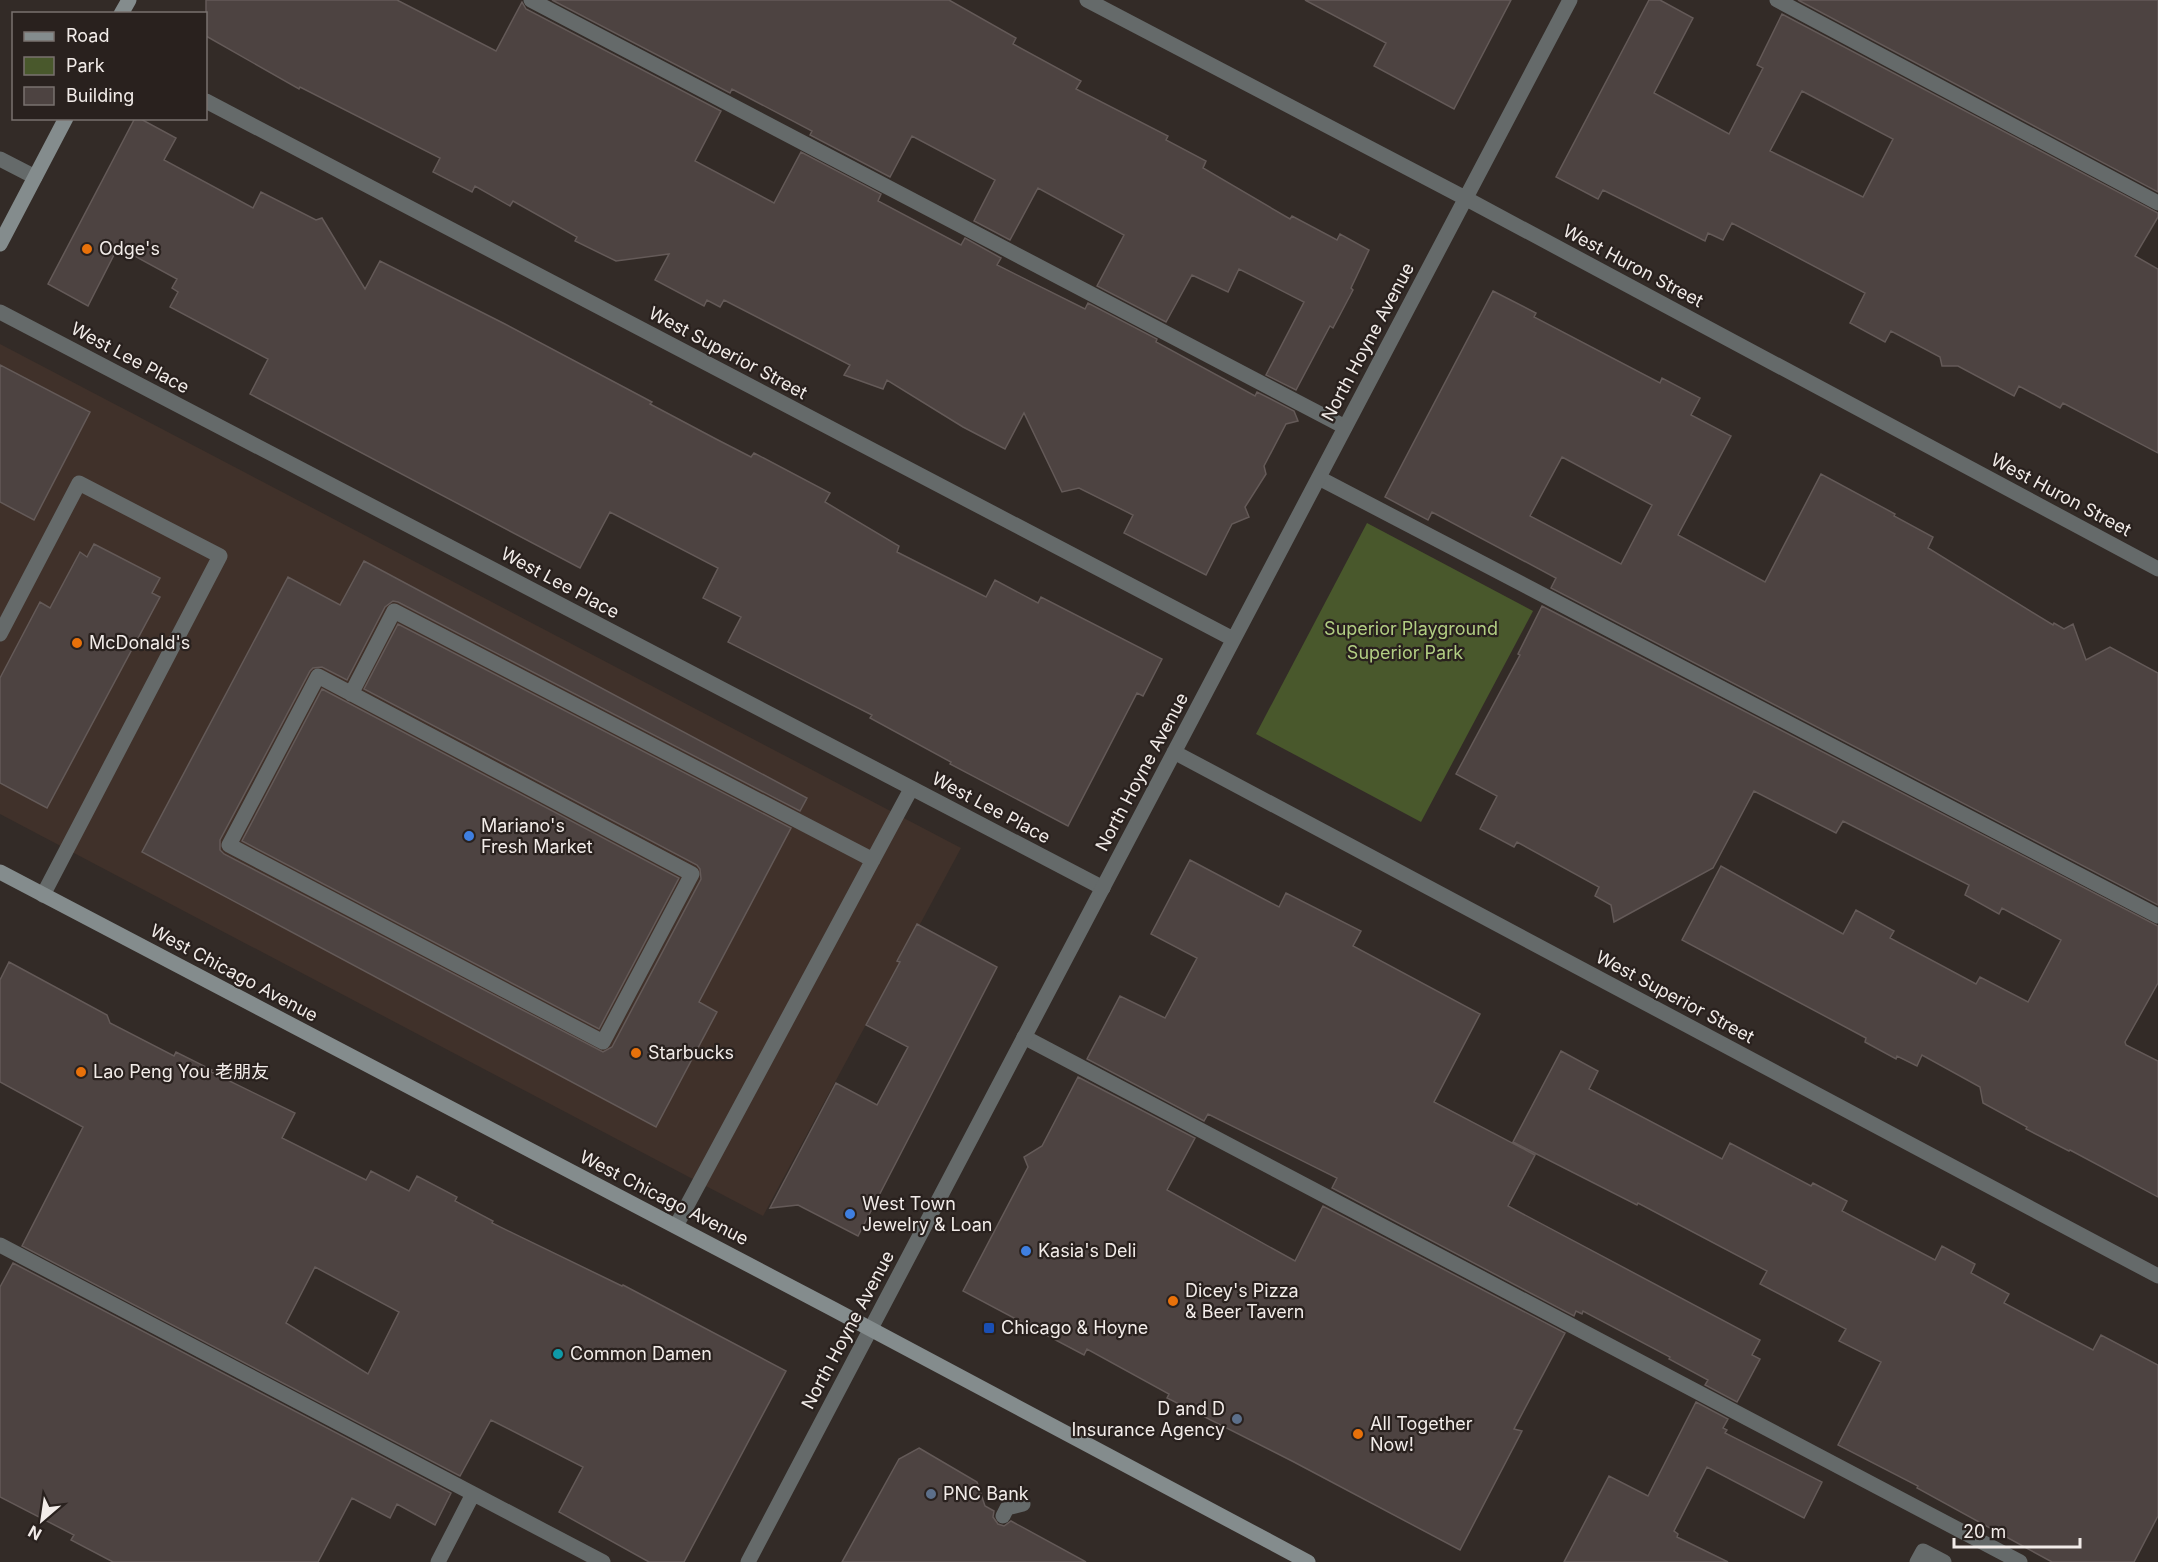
<svg xmlns="http://www.w3.org/2000/svg" width="2158" height="1562" viewBox="0 0 2158 1562" font-family="Inter,'Noto Sans SC',sans-serif">
<style>
.built{fill:#40312a}
.green{fill:#49582c}
.building{fill:#4d4341;stroke:#645a58;stroke-width:1.5;fill-rule:evenodd}
.lines{fill:none;stroke-linecap:round;stroke-linejoin:round}
.lane{stroke:#656a6a;stroke-width:15}
.street{stroke:#656a6a;stroke-width:15}
.secondary{stroke:#848c8d;stroke-width:15}
.food-dot{fill:#e8710a;stroke:#29211e;stroke-width:2}
.shop-dot{fill:#3f7fe0;stroke:#29211e;stroke-width:2}
.transit-dot{fill:#1a4fb4;stroke:#29211e;stroke-width:2}
.culture-dot{fill:#0f9aa8;stroke:#29211e;stroke-width:2}
.service-dot{fill:#5c6f8a;stroke:#29211e;stroke-width:2}
.labels{text-anchor:middle;stroke-width:4.5;stroke-linejoin:round;paint-order:stroke}
.poi-label{font-size:18px;fill:#f2ece9;stroke:#29211e;text-anchor:start}
.street-label{font-size:18px;fill:#f2ece9;stroke:#29211e}
.park-label{font-size:18px;fill:#b2ce83;stroke:#29211e}
</style>
<rect width="100%" height="100%" fill="#332b27"/>
<!-- built -->
<path class="built" d="M0 344 961 848 763 1216 0 814Z"/>
<!-- green -->
<path class="green" d="M1367 523 1533 611 1421 822 1256 734Z"/>
<!-- building -->
<path class="building" d="M206 0H397L496 51 522 2 526 9 721 111 695 161 774 203 801 152 881 194 878 201 961 245 965 238 1001 258 997 265 1085 309 1088 303 1157 339 1156 342 1255 396 1257 392 1294 411 1298 421 1286 424 1264 466 1266 474 1245 507 1249 517 1232 524 1206 575 1124 533 1133 515 1079 488 1062 492 1024 413 1005 449 963 427 887 380 883 389 844 375 850 365 724 300 720 307 707 300 704 306 655 280 669 254 616 261 575 241 577 237 513 201 510 206 475 186 472 192 433 172 440 158 300 87 299 89 206 36Z
M552 0H949L1016 38 1013 44 1081 81 1076 89 1168 136 1166 140 1206 161 1203 168 1290 219 1292 216 1337 240 1340 234 1369 250 1351 288 1353 290 1333 328 1330 326 1296 390 1266 375 1304 302 1239 269 1228 292 1192 275 1166 322 1097 286 1124 235 1038 188 1010 240 974 221 995 180 912 136 890 177 810 135 812 131 732 89 730 93Z
M1305 0H1511L1454 109 1374 66 1386 43Z
M1649 0H1660L1693 18 1654 93 1729 134 1763 68 1757 65 1782 14 2158 213V217L2135 256 2158 269V453L2063 403 2060 408 2019 386 2014 396 1958 366H1942L1940 357 1891 331 1885 342 1850 323 1865 293 1732 223 1723 240 1708 233 1705 241 1603 190 1598 199 1556 177ZM1802 91 1893 139 1863 197 1770 151Z
M1798 0H2158V192Z
M135 118H139L176 138 164 160 253 208 261 192 316 220 322 218 365 289 380 261 503 323 652 402 650 404 716 439 751 457 754 453 830 493 825 502 899 546 897 552 986 597 995 580 1038 603 1041 597 1162 659 1143 696 1137 693 1068 826 950 764 951 762 870 718 872 715 728 642 741 617 703 598 718 568 610 512 580 568 250 394 268 359 170 307 178 292 172 288 177 279 118 247 88 306 48 284Z
M1493 291 1536 313 1534 317 1660 383 1662 378 1700 398 1691 415 1731 436 1678 535 1765 582 1821 474 1895 514 1894 516 1933 537 1928 548 2053 625 2054 623 2064 629 2073 624 2086 660 2110 647 2158 673V905L1551 588 1556 578 1432 512 1428 520 1385 497ZM1562 457 1652 505 1621 564 1530 516Z
M0 365 90 412 34 520 0 502Z
M94 544 160 578 152 593 160 597 47 808 0 783V678L40 602 50 608 80 552 87 557Z
M364 561 807 798 800 811 398 602 393 601 385 607 347 680 322 667 313 668 310 671 220 840V850L224 854 603 1052 612 1047 701 879 700 869 697 865 364 689 398 624 791 828 699 1002 717 1012 656 1127 142 852 288 577 340 605Z
M1542 606 2158 926V983L2125 1042 2126 1045 2158 1061V1197L2070 1150 2069 1151 2026 1129 2027 1127 1983 1103 1980 1087 1922 1055 1917 1066 1897 1056 1896 1059 1865 1042 1866 1038 1682 940 1721 866 1843 934 1856 910 1894 931 1890 938 1976 984 1980 977 2028 1002 2061 940 2002 908 1999 914 1965 895 1969 885 1843 821 1836 833 1754 791 1713 868 1614 922 1611 905 1595 896 1599 887 1517 842 1514 847 1480 829 1497 796 1456 774 1520 655 1518 654Z
M322 689 679 878 599 1029 242 841Z
M1190 860 1279 907 1286 893 1361 931 1353 946 1480 1014 1434 1102 1535 1155 1508 1206 1760 1340 1752 1355 1760 1359 1737 1402 1705 1385 1708 1380 1669 1359 1670 1357 1583 1311 1582 1314 1576 1311 1574 1316 1332 1188 1337 1178 1208 1114 1204 1121 1087 1059 1120 996 1165 1018 1197 958 1151 934Z
M917 924 997 967 933 1091 858 1236 798 1205 770 1208 836 1083 877 1105 908 1047 866 1025 900 962 897 961Z
M9 962 107 1015 110 1023 174 1056 176 1052 212 1070 211 1072 295 1113 282 1138 366 1180 371 1171 409 1191 417 1176 457 1197 455 1201 493 1221 492 1223 622 1286 623 1285 786 1371 684 1562H649L559 1512 583 1467 491 1420 460 1476 22 1246 83 1127 0 1082V980ZM315 1267 399 1312 368 1374 286 1323Z
M1561 1051 1598 1071 1589 1089 1722 1159 1730 1143 1811 1186 1813 1183 1847 1201 1842 1211 1935 1260 1942 1246 1975 1264 1971 1273 2009 1294 2004 1303 2093 1350 2101 1335 2158 1365V1516L2134 1562H2052L1917 1488 1918 1486 1838 1445 1881 1362 1839 1341 1846 1329 1760 1284 1767 1271 1638 1203 1637 1205 1513 1142Z
M1078 1077 1195 1138 1167 1190 1295 1261 1323 1206 1565 1333 1514 1429 1522 1431 1460 1550 1292 1461 1167 1398 1169 1394 1087 1349 1084 1355 963 1291 1028 1167 1024 1157 1042 1146Z
M13 1263 451 1493 435 1525 397 1504 390 1518 352 1498 318 1562H113L71 1540 74 1535 0 1497V1287Z
M1696 1402 1728 1419 1723 1428 1727 1430 1725 1433 1822 1482 1804 1518 1707 1467 1674 1531 1678 1534 1677 1537 1728 1562H1564L1609 1476 1648 1496Z
M919 1448 977 1482 985 1506 994 1511 993 1517 998 1524 1004 1526 1011 1521 1086 1562H842L899 1459Z"/>
<g class="lines">
<!-- lane -->
<path class="lane" d="M531 0 1345 427
M1777 0 2158 203
M0 312 1103 888
M1319 478 2158 916
M0 634 79 483 220 556 43 895
M318 676 692 874 603 1042 229 845Z
M351 694 394 611 873 860
M1024 1037 2020 1562
M676 1226 911 789
M0 1245 603 1562
M1003 1516 1007 1508 1023 1504
M438 1562 473 1494
M1917 1562 1923 1551 1944 1562"/>
<!-- street -->
<path class="street" d="M1087 0 1465 198 2158 569
M206 101 1233 639
M0 159 35 177
M1174 752 2158 1276
M748 1562 1570 0"/>
<!-- secondary -->
<path class="secondary" d="M121 14 129 0
M0 244 66 118
M0 872 833 1309 1308 1562"/>
</g>
<!-- markers -->
<g class="food-dot">
<circle cx="87" cy="249" r="6"/>
<circle cx="77" cy="643" r="6"/>
<circle cx="636" cy="1053" r="6"/>
<circle cx="81" cy="1072" r="6"/>
<circle cx="1173" cy="1301" r="6"/>
<circle cx="1358" cy="1434" r="6"/>
</g>
<g class="shop-dot">
<circle cx="469" cy="836" r="6"/>
<circle cx="850" cy="1214" r="6"/>
<circle cx="1026" cy="1251" r="6"/>
</g>
<rect class="transit-dot" x="983" y="1322" width="12" height="12" rx="3"/>
<circle class="culture-dot" cx="558" cy="1354" r="6"/>
<g class="service-dot">
<circle cx="1237" cy="1419" r="6"/>
<circle cx="931" cy="1494" r="6"/>
</g>
<g class="labels">
<!-- poi labels -->
<g class="poi-label">
<text x="99" y="255">Odge's</text>
<text x="89" y="649">McDonald's</text>
<text x="481" y="832">Mariano's<tspan x="481" dy="21">Fresh Market</tspan></text>
<text x="648" y="1059">Starbucks</text>
<text x="93" y="1078">Lao Peng You 老朋友</text>
<text x="862" y="1210">West Town<tspan x="862" dy="21">Jewelry &amp; Loan</tspan></text>
<text x="1038" y="1257">Kasia's Deli</text>
<text x="1185" y="1297">Dicey's Pizza<tspan x="1185" dy="21">&amp; Beer Tavern</tspan></text>
<text x="1001" y="1334">Chicago &amp; Hoyne</text>
<text x="570" y="1360">Common Damen</text>
<text x="1225" y="1415" text-anchor="end">D and D<tspan x="1225" dy="21">Insurance Agency</tspan></text>
<text x="1370" y="1430">All Together<tspan x="1370" dy="21">Now!</tspan></text>
<text x="943" y="1500">PNC Bank</text>
</g>
<!-- street labels -->
<g class="street-label">
<text transform="translate(1633 266) rotate(28)" y="6">West Huron Street</text>
<text transform="translate(1368 342) rotate(-62)" y="6">North Hoyne Avenue</text>
<text transform="translate(728 353) rotate(28)" y="6">West Superior Street</text>
<text transform="translate(130 358) rotate(28)" y="6">West Lee Place</text>
<text transform="translate(2061 495) rotate(28)" y="6">West Huron Street</text>
<text transform="translate(560 583) rotate(28)" y="6">West Lee Place</text>
<text transform="translate(1142 772) rotate(-62)" y="6">North Hoyne Avenue</text>
<text transform="translate(991 808) rotate(28)" y="6">West Lee Place</text>
<text transform="translate(234 973) rotate(28)" y="6">West Chicago Avenue</text>
<text transform="translate(1675 997) rotate(28)" y="6">West Superior Street</text>
<text transform="translate(664 1198) rotate(27)" y="6">West Chicago Avenue</text>
<text transform="translate(848 1330) rotate(-62)" y="6">North Hoyne Avenue</text>
</g>
<!-- park labels -->
<g class="park-label">
<text x="1411" y="635">Superior Playground</text>
<text x="1405" y="659">Superior Park</text>
</g>
</g>
<!-- legend -->
<rect x="12" y="12" width="195" height="108" fill="#29211e" stroke="#79726f" stroke-width="1.5"/>
<rect x="24" y="32" width="30" height="9" fill="#848c8d" stroke="#79726f" stroke-width="1.5"/>
<text x="66" y="42" font-size="18" fill="#f2ece9">Road</text>
<rect x="24" y="57" width="30" height="18" fill="#49582c" stroke="#79726f" stroke-width="1.5"/>
<text x="66" y="72" font-size="18" fill="#f2ece9">Park</text>
<rect x="24" y="87" width="30" height="18" fill="#4d4341" stroke="#79726f" stroke-width="1.5"/>
<text x="66" y="102" font-size="18" fill="#f2ece9">Building</text>
<!-- north arrow -->
<g transform="translate(42 1520) rotate(209)" stroke="#29211e" stroke-width="4.5" paint-order="stroke">
<path d="M0-4.5L10 22L0 15L-10 22Z" fill="#f2ece9"/>
<text y="-9" font-size="16" font-weight="bold" text-anchor="middle" fill="#f2ece9">N</text>
</g>
<!-- scale -->
<path d="M1954 1538v9h126v-9" fill="none" stroke="#f2ece9" stroke-width="3"/>
<text x="1963" y="1538" font-size="18" fill="#f2ece9" stroke="#29211e" stroke-width="4.5" paint-order="stroke">20 m</text>
</svg>
